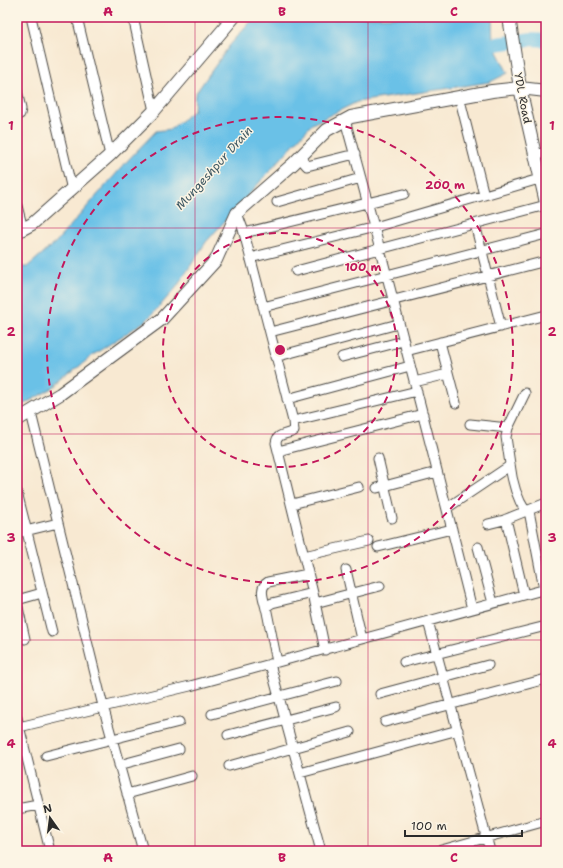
<svg xmlns="http://www.w3.org/2000/svg" width="563" height="868" viewBox="0 0 563 868" font-family="'Shantell Sans',sans-serif">
<style>
.water{fill:#6ac1e7;stroke:#4a7689}
.lines{fill:none;stroke-linecap:round;stroke-linejoin:round}
.river{stroke:#6ac1e7;stroke-width:14}
.minor-casing{stroke:#4a4844;stroke-width:11}
.tertiary-casing{stroke:#4a4844;stroke-width:14}
.minor{stroke:#fff;stroke-width:9}
.tertiary{stroke:#fff;stroke-width:12}
.grid{fill:none;stroke:#c2185b;stroke-width:1;stroke-opacity:0.55}
.ring{fill:none;stroke:#c2185b;stroke-width:2;stroke-dasharray:7 5}
.labels{text-anchor:middle;stroke-width:3;stroke-linejoin:round;paint-order:stroke}
.street-label{font-size:11px;fill:#2b2b2b;stroke:#fcf5e5}
.water-label{font-size:12px;font-style:italic;fill:#3e5863;stroke:#fcf5e5}
.centre{fill:#c2185b;stroke:#fcf5e5;stroke-width:2}
.ring-label{font-size:12px;text-anchor:middle;font-weight:bold;fill:#c2185b;stroke:#fcf5e5;stroke-width:3;stroke-linejoin:round;paint-order:stroke}
.neatline{fill:none;stroke:#c2185b;stroke-width:1.5}
.grid-label{font-size:13px;text-anchor:middle;font-weight:bold;fill:#c2185b}
</style>
<rect width="100%" height="100%" fill="#fcf5e5"/>
<filter id="ink" filterUnits="userSpaceOnUse"><feTurbulence type="fractalNoise" baseFrequency=".025" numOctaves="2"/><feDisplacementMap in="SourceGraphic" scale="8" xChannelSelector="R" yChannelSelector="G"/><feConvolveMatrix kernelMatrix="1 2 1 2 8 2 1 2 1" color-interpolation-filters="sRGB"/></filter>
<filter id="wash" filterUnits="userSpaceOnUse"><feTurbulence type="fractalNoise" baseFrequency=".012" numOctaves="4" result="noise"/><feDisplacementMap in="SourceGraphic" scale="16" xChannelSelector="R" yChannelSelector="G"/><feGaussianBlur stdDeviation="0.9" result="paint"/><feColorMatrix in="noise" values="0 0 0 0 0 0 0 0 0 0 0 0 0 0 0 0 0 1.4 0 .05"/><feComposite in="paint" operator="in"/></filter>
<g filter="url(#wash)">
<rect width="100%" height="100%" fill="#f8e9d2"/>
<!-- water -->
<path class="water" d="M255 17H492L493 44 508 73 490 82 357 102 312 124 206 242 176 288 147 320 93 355 53 388 17 408V267H27L56 242 129 159 156 131 171 129 194 110 195 94 230 45Z"/>
<g class="lines">
<!-- river -->
<path class="river" d="M475 47 532 39 546 40"/>
</g>
</g>
<g filter="url(#ink)">
<g class="lines">
<defs>
<path id="minor" d="M31 17 72 190
M77 17 110 155
M133 17 154 111
M223 17 229 22
M17 91 21 109 20 114 17 115
M459 96 484 195
M345 120C390 282 431 446 472 609
M535 155 546 152
M299 157 307 166 355 154
M277 202 361 178
M17 206 23 229
M237 213 243 229 293 421 294 431C286 435 277 433 276 443L313 593 325 650
M475 224 501 327
M244 233 404 194
M250 258 375 227 546 177
M296 271 546 205
M263 307 546 234
M270 332 546 261
M440 342 456 403
M406 351 546 315
M275 357 398 324
M342 357 403 341
M414 382 448 374
M287 399 410 366
M31 413 103 706 143 851
M293 421 417 391
M470 424 508 428
M278 451 423 414
M378 458 392 518
M510 464C512 482 516 497 526 512
M377 488 437 472
M17 492 52 632
M292 504 359 487
M447 508 508 467 510 464 506 437 508 428 525 393
M529 511 544 589
M506 519 524 595
M488 524 504 520 546 503
M17 533 58 523
M378 547 452 529
M478 547 493 603
M304 556 369 541
M346 570 362 639
M17 600 42 593
M17 603 25 639
M315 603 380 586
M266 609C264 599 258 588 268 582L308 574
M428 621 490 851
M277 662 266 607 272 603 313 593
M404 662 546 626
M270 664 321 851
M380 694 488 665
M212 714 337 681
M17 718 50 851
M385 722 546 679
M19 727 190 686 546 589
M228 735 336 707
M46 756 179 722
M119 765 179 749
M229 766 350 732
M300 773 458 730
M127 794 192 776
M17 809 38 805
M438 851 546 821"/>
<path id="tertiary" d="M509 17 520 88 546 203
M17 232 32 224 110 155 154 111 234 17
M17 420 60 394 162 319 216 260 237 213 293 164 327 130 351 117 492 91 520 88 546 91"/>
</defs>
<!-- minor casing -->
<use href="#minor" class="minor-casing"/>
<!-- tertiary casing -->
<use href="#tertiary" class="tertiary-casing"/>
<!-- minor -->
<use href="#minor" class="minor"/>
<!-- tertiary -->
<use href="#tertiary" class="tertiary"/>
</g>
</g>
<!-- grid -->
<path class="grid" d="M195 17V851M368 17V851M17 228H546M17 434H546M17 640H546"/>
<!-- distance rings -->
<g class="ring">
<circle cx="280" cy="350" r="117"/>
<circle cx="280" cy="350" r="233"/>
</g>
<g class="labels">
<!-- street labels -->
<g class="street-label">
<text transform="translate(523 98) rotate(79)" y="4">YDL Road</text>
</g>
<!-- water labels -->
<g class="water-label">
<text transform="translate(214 168) rotate(-48)" y="4">Mungeshpur Drain</text>
</g>
</g>
<circle cx="280" cy="350" r="6" class="centre"/>
<g class="ring-label">
<text x="445" y="189">200 m</text>
<text x="363" y="271">100 m</text>
</g>
<!-- margin -->
<rect width="563" height="868" fill="none" stroke="#fcf5e5" stroke-width="44"/>
<!-- north arrow -->
<g transform="translate(50 818) rotate(346)" stroke="#fcf5e5" stroke-width="3" paint-order="stroke">
<path d="M0-3L7 15L0 10L-7 15Z" fill="#2b2b2b"/>
<text y="-6" font-size="11" font-weight="bold" text-anchor="middle" fill="#2b2b2b">N</text>
</g>
<!-- scale -->
<path d="M405 830v6h117v-6" fill="none" stroke="#2b2b2b" stroke-width="2"/>
<text x="411" y="830" font-size="12" fill="#2b2b2b" stroke="#fcf5e5" stroke-width="3" paint-order="stroke">100 m</text>
<rect x="22" y="22" width="519" height="824" class="neatline"/>
<g class="grid-label">
<text x="108" y="16">A</text>
<text x="282" y="16">B</text>
<text x="454" y="16">C</text>
<text x="11" y="130">1</text>
<text x="552" y="130">1</text>
<text x="11" y="336">2</text>
<text x="552" y="336">2</text>
<text x="11" y="542">3</text>
<text x="552" y="542">3</text>
<text x="11" y="748">4</text>
<text x="552" y="748">4</text>
<text x="108" y="862">A</text>
<text x="282" y="862">B</text>
<text x="454" y="862">C</text>
</g>
</svg>
